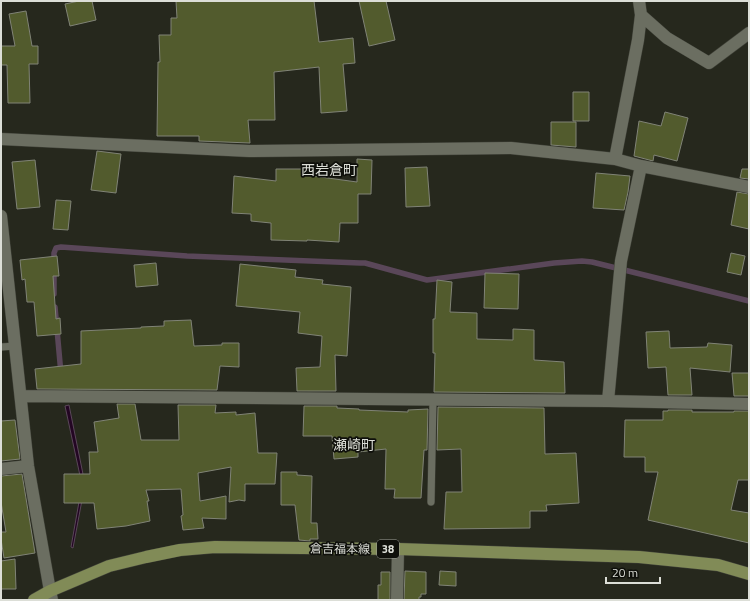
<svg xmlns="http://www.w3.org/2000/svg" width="750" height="601" viewBox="0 0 750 601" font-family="'Titillium Web','Noto Sans JP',sans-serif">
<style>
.water{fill:#230623;stroke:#5a4759}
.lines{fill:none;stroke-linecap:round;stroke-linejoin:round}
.stream{stroke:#5a4759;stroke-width:5.5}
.building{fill:#525b2d;stroke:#808376}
.lane-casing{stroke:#404239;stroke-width:8}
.street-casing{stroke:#404239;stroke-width:13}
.primary-casing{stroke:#404239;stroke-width:13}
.lane{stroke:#6b6e61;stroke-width:7}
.street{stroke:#6b6e61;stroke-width:12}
.primary{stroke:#818b57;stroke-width:12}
.labels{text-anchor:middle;stroke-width:3.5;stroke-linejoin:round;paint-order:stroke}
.shield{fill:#0f100b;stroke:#9ea09a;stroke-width:1}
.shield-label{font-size:11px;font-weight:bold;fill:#dcded7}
.street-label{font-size:12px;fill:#dcded7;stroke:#0f100b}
.quarter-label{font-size:14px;fill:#dcded7;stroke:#0f100b}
</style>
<rect width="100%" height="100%" fill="#26281d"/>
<!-- water -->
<path class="water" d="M69 405 85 484 73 548 71 547 82 485 65 406Z"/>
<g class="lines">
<!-- stream -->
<path class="stream" d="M54 294V253L56 248 61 247 187 256 360 263H365L427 280 554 263 582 261 592 262 749 301
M55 307 61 374"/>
</g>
<!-- building -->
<path class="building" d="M79 1H92L96 20 70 26 65 4Z
M176 1H314L319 42 353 38 355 63 343 64 347 111 321 113 319 67 274 72 275 120H248L250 143 199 141V136H157L158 62H160L159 35H171V18H177Z
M359 1H386L395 40 369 46Z
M26 11 32 46H38V64H29L30 103H8L7 65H1V46H15L9 14Z
M573 92H589V121H573Z
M665 112 688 118 677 161 654 155 653 161 634 156 639 121 661 126Z
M551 122H576V147L551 145Z
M97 151 121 154 116 193 91 190Z
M357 159 372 160 371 194H358V223H340L339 242 307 240V241L271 240V223L251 221V214L232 213 234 176 276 181V169H306V175L357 182Z
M35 160 40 207 17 209 12 162Z
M427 167 430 206 406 207 405 168Z
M742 169H749V179L740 178Z
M596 173 630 176 628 192 624 210 593 208Z
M737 192 749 194V229L731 225Z
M56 200 71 201 68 230 53 229Z
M731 253 745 256 741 275 727 272Z
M57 256 59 276H53L56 319 60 318 61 334 37 336 34 302H27L25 279 22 280 20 260Z
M156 263 158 285 136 287 134 265Z
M240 264 296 270 295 277 323 280 322 284 351 287 347 356 335 355 336 391H297L296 368 320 367 322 336 298 333 300 312 236 306Z
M485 273 519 274 518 309 484 308Z
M437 280 452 282 450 312 477 313V339L513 340V329L534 330V360L564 362 565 393 434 392 435 353H433V319H435Z
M191 320 194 346 222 345V343H239V367L220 366 217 390 37 389 35 369 81 364V331L141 328V327L164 326V321Z
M669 331 670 348 707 347 708 343 732 345 730 372 690 368 692 395H668L666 367 648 368 646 332Z
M732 373H749V396H734Z
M117 404H135L141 440H179L178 405H216L215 413 236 412V415L255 413 258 453H277L275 484H245V501L239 500 229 502 231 467 198 473 200 501 226 496V519L202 518 204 528 183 530 181 516 183 515 181 489 146 490 149 501H147L150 521 126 526 97 529 94 503H64V474H90L89 452H98L94 422 119 418Z
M304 406H337V408L359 409V410L408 412V410L428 409 427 450H424L421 498H394L395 489H385L386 449 358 452V457L334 459 332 436H303Z
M438 407 544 408 545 454 576 453 579 503 546 505 547 511H530V528L444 529 446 492H462L461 449 437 450Z
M668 410H692V412H734V411H749V480H738L731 510 749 513V543L648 520 658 472H645V457H624L625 420H663V411H668Z
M15 420 20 459 1 461V421Z
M281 472H297V475L312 476 311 523H317L318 539H310V541L299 540 295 505H281Z
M22 474 35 553 4 558 1 539V532H6L1 502V476Z
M15 559 16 589H1V561Z
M405 571 426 572V594H421V597H419V600H404Z
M440 571 456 572V586L439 585Z
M381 572H390V600H378V585H381Z"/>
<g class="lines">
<defs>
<path id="lane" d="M1 347 15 346
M431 502 433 399"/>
<path id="street" d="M641 15 667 38 709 63 749 33
M1 139 249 151 511 148 615 159 641 166 749 187
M615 159 638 40 641 15 639 1
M1 216 28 466 50 591 52 600
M21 396 608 401 749 404
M608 401 621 261 641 166
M1 469 28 466
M397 600 398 549"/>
<path id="primary" d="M34 600 50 591 109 566 146 557 180 550 215 547 398 549 639 557 718 565 749 574"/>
</defs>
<!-- lane casing -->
<use href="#lane" class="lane-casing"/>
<!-- street casing -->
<use href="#street" class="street-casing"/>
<!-- primary casing -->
<use href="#primary" class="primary-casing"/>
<!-- lane -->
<use href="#lane" class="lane"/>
<!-- street -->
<use href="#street" class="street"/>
<!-- primary -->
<use href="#primary" class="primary"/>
</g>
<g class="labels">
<!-- shield labels -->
<rect class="shield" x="377" y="540" width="22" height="18" rx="3"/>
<g class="shield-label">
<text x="388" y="553">38</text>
</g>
<!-- street labels -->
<g class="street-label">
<text transform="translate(340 549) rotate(1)" y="4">倉吉福本線</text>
</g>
<!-- quarter labels -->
<g class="quarter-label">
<text x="329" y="175">西岩倉町</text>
<text x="354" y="450">瀬崎町</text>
</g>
</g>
<!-- border -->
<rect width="750" height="601" fill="none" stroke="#dcded7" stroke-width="4"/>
<!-- scale -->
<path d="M606 577v6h54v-6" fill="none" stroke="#dcded7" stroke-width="2"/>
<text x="612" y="577" font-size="12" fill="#dcded7" stroke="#0f100b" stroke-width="3" paint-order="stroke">20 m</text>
</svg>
